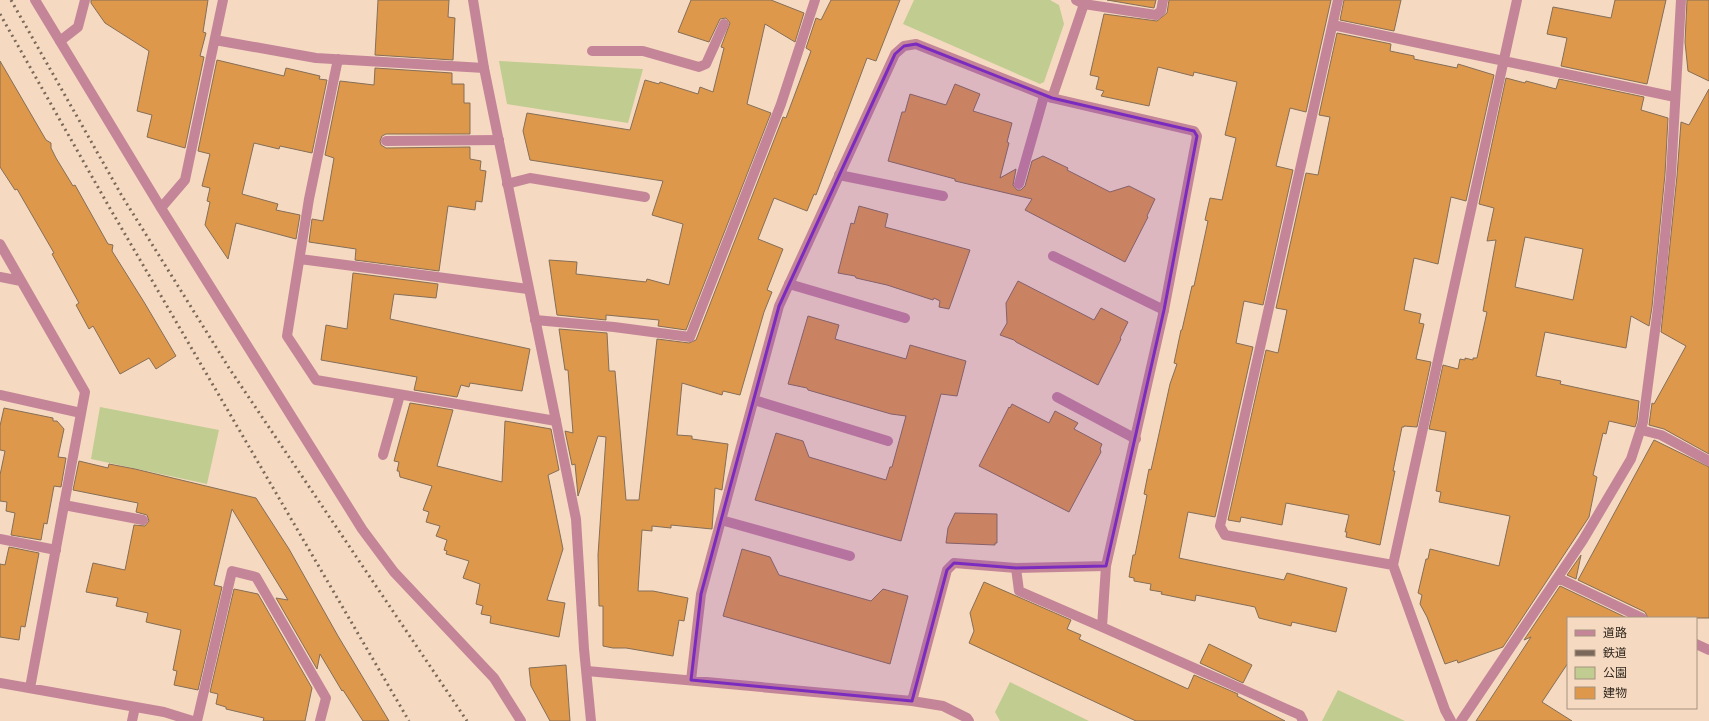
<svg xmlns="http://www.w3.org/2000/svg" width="1709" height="721" viewBox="0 0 1709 721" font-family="'Noto Sans','Noto Sans JP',sans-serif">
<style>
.green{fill:#c1cc90}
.building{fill:#dd984c;stroke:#866e57;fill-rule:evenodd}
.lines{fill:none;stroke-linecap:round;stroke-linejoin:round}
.service{stroke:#c58598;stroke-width:10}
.minor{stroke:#c58598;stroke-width:10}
.tertiary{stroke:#c58598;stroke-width:10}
.rail{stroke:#7a695a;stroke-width:3;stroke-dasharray:2 4;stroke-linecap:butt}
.marked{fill:#7b2cbf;fill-opacity:0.2;stroke:#7b2cbf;stroke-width:3;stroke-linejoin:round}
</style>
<rect width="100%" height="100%" fill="#f5dac1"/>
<!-- green -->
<path class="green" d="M914 0H1050L1059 5 1064 24 1044 82 1040 84 903 24Z
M499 61 643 69 628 123 507 104Z
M100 407 219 430 207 484 91 459Z
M1010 682 1089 721H1000L995 712Z
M1338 690 1405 721H1322Z"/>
<!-- building -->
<path class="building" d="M91 0H208L203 32 206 33 200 56 204 57 185 148 147 137 152 115 137 111 149 51 105 23 91 3Z
M378 0H449L448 17 455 18 453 60 375 55Z
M691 0H771L804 13 795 42 765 24 747 104 771 113 686 330 658 326 659 320 606 315V320L557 315 549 260 577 262 576 274 646 282 647 279 669 285 683 224 652 215 663 181 530 160 523 131 527 113 630 130 645 80 659 84 660 82 698 94 700 87 713 92 724 48 721 47 730 23 726 18 720 19 709 42 678 32Z
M831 0H900L876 61 867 58 816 195 814 194 807 211 774 198 758 239 783 249 767 290 772 292 764 312 740 395 723 391 722 395 682 383 677 435 692 436V439L728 444 722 490 715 488 712 529 671 525V528L652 526V531L642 530 638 591H653L688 598 684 621 679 620 673 656 626 648H613L603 646V606H599L598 555 606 437 598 436 578 496 575 464 572 465 565 431 573 433 568 370H565L559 329 607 333 609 371H615L626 500H639L657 339 689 343 696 340 783 117 786 118 811 51 806 48 816 18 821 20Z
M1107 0H1156L1154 8Z
M1169 0H1331L1306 112 1290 108 1276 166 1293 170 1263 305 1244 301 1236 343 1253 347 1215 517 1188 512 1179 558 1284 580 1287 573 1347 588 1336 632 1292 622 1291 626 1259 618 1255 607 1196 595 1195 601 1161 594 1162 592 1150 590 1151 584 1134 581V578L1129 577 1133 555H1135L1147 495 1144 494 1149 469 1151 470 1170 384 1177 364 1174 363 1181 330H1182L1192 286H1194L1208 221 1205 220 1210 198 1222 200 1236 138 1225 135 1237 82 1194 72 1193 76 1158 67 1149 106 1101 96 1104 91 1096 89 1099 77 1090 75 1104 14 1157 21 1167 13Z
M1344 0H1401L1394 31 1340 20Z
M1615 0H1666L1647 84 1561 66 1567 38 1547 34 1553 7 1611 18Z
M1687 0H1709V81L1688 71 1685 42Z
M1337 33 1391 44 1390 51 1414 56V59L1457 68 1458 64 1494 75 1466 201 1451 197 1438 264 1414 258 1404 310 1421 314 1419 323 1424 324 1416 359 1431 362 1417 427 1404 426V427H1402L1393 471H1395L1380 545 1346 537 1347 532H1345L1349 515 1286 503 1282 525 1241 517 1240 522 1228 520 1266 350 1278 353 1287 310 1276 308 1306 173 1318 175 1330 117 1319 115Z
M217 60 284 76 286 68 320 76 319 79 327 80 312 153 280 146 279 149 254 143 242 194 278 204 276 210 300 215 296 239 236 223 228 259 205 225 210 202 207 201 210 188 202 186 210 154 198 151Z
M0 61 46 140 51 143V148L56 158 73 186 75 185 108 244 113 245 112 251 144 302 176 356 156 369 149 358 120 374 93 326 89 329 76 305 79 303 52 254 54 253 17 189 15 190 0 167Z
M375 68 452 73V84H464V103H470V134H386L382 136 380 141 381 145 386 148 470 147V159L481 161 480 170 486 171 482 202 476 201 475 210 448 206 439 271 355 260 356 249 309 242 312 219 323 221 334 158 325 155 340 81 374 85Z
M1506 78 1525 83 1526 81 1556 89 1559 79 1644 97 1641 110 1668 118 1665 174 1652 307 1649 326 1631 316 1626 348 1545 332 1536 376 1561 381 1560 384 1639 401 1637 421 1635 427 1609 421 1606 434 1603 433 1593 475 1597 477 1589 517 1503 647 1458 663 1457 660 1445 664 1427 617 1420 604 1422 595 1418 593 1426 559H1428L1430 549 1499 566 1510 516 1439 502 1441 492 1436 491 1446 432 1429 429 1443 365 1458 369 1460 359 1465 360V358L1473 360V358H1477L1487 312 1483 311 1496 240 1487 241 1494 208 1479 204ZM1525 237 1583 249 1573 300 1515 287Z
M955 84 980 94 973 111 1012 123 1007 142 1009 143 1000 178 1016 169 1013 185 1017 190H1021L1025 186 1032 161 1043 156 1068 168 1067 170 1110 192 1129 186 1155 199 1147 216 1148 217 1125 262 1025 210 1032 199 955 181V179L888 161 902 112H905L910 94 946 105Z
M1709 89V454L1664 429 1649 425 1652 403 1654 404 1686 346 1661 332 1677 176 1681 122 1689 125Z
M859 206 888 214 885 227 970 250 949 309 939 307 940 301 934 298 933 300 887 285 856 278 855 276 838 273 851 223 854 224Z
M353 273 438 284 436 298 394 294 390 319 530 349 522 391 470 383 469 387 461 385 457 397 414 390 417 377 321 360 326 325 347 329Z
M1018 281 1094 320 1101 308 1128 322 1120 338 1121 339 1098 385 1016 342 1014 340 1000 335 1007 323 1006 303Z
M808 316 839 325 835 339 906 359 910 345 966 361 957 396 941 394 901 541 755 500 776 433 803 441 809 457 886 480 890 467H892L906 416 891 414 808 390 807 388 788 384Z
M410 403 453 410 437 466 502 482 505 421 551 429 559 470 548 475 563 549 547 600 565 603 559 637 490 623 491 616 481 614 483 606 476 604 480 584 463 578 469 561 446 554 447 551 444 550 447 540 436 536 440 526 426 522 429 512 423 510 432 486 400 477 399 471H397L399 462 394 461Z
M1012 404 1049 423 1055 411 1078 423 1074 429 1102 444 1100 449 1101 452 1069 512 979 466 1009 407 1010 408Z
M4 408 53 418V421H57L64 429 58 457 66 458 61 487 54 486 47 524 44 523 41 540 11 535 15 513 6 511 7 502 0 501V475L5 451 0 450V426Z
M1654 440 1709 467V618H1648L1645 612 1578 580Z
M79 461 108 468 109 464 135 469 256 498 289 549 338 636 389 721H363L343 690 342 691 320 654 317 669 276 598 288 600 232 509 214 585 222 587 198 690 174 685 177 671 173 670 181 630 146 622 148 613 116 606 118 598 86 592 93 563 125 570 134 525 145 526 149 521 147 515 136 512 138 503 73 490Z
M955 513 997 514V543H995V545L946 543 948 528Z
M9 547 39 553 25 627 21 626 19 640 0 637V564L5 565Z
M742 549 770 557 779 575 871 601 883 589 908 596 890 664 723 616Z
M1581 555 1576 579 1567 575Z
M984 582 1071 620 1067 629 1081 635 1079 639 1188 689 1194 675 1238 694 1237 696 1285 721H1136L969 643 974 631 970 613Z
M1560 586 1627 618H1568V663L1542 702 1572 721H1476L1531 637 1524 640Z
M234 589 258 594 312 688 305 721H263L264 718 226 709V707L216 704 218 694 210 692Z
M1209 644 1252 665 1243 683 1200 663Z
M566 665 570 721H550L531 686 529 668Z"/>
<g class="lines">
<!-- service -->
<path class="service" d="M60 41 78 27 85 0
M592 51H643L699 67 706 64 724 24
M386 141 499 140
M839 175 943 196
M507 184 530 178 645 197
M1019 184 1044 96
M1053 256 1164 310
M789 284 905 318
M535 320 614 327 690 337 781 104 815 0
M1057 397 1136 439
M754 400 888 441
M383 455 400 395
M64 505 143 520
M721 520 850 556
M0 539 56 550
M1106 566 1102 627 1300 715 1303 721
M1016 568 1019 591 1102 627
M132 721 135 707
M197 721 232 571 256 577 326 698 320 721"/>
<!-- minor -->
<path class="minor" d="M35 0 161 208 362 529 394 572 494 678 521 721
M1076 0 1084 4 1156 15 1161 11 1163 0
M1338 0 1220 526 1225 535 1393 565
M1333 25 1675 97
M215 40 316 58 484 68
M338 59 309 199 287 336 316 380 556 421
M1052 98 1084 4
M161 208 185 180 223 0
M0 244 85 392 30 688
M300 259 528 289
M0 277 21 281
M0 395 81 413
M1641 430 1661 435 1709 461
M1558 578 1642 618
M1696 644 1709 650
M587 671 912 701 943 706 967 718 969 721
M691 680 701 594 779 306 895 54 904 46 916 44 1052 98 1194 131 1197 136 1164 310 1106 566 1016 568 954 563 947 570 912 701
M0 683 164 712 193 721
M1451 721 1445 710 1393 565 1517 0
M1461 721 1583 540 1631 459 1643 422 1658 308 1671 175 1681 0"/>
<!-- tertiary -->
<path class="tertiary" d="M473 0 484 68 576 519 584 649 591 721"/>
<!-- rail -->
<path class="rail" d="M11 0 122 196 229 368 467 721
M0 14 108 205 409 721"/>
</g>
<!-- marked area -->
<path class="marked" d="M916 44 1052 98 1194 131 1197 136 1164 310 1106 566 1016 568 954 563 947 570 912 701 691 680 701 594 779 306 895 54 904 46Z"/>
<!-- legend -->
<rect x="1567" y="617" width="130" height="92" fill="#f5dac1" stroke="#a6927f"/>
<rect x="1575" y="630" width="20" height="6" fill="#c58598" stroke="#a6927f"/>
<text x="1603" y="637" font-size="12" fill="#30261d">道路</text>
<rect x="1575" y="650" width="20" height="6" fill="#7a695a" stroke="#a6927f"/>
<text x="1603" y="657" font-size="12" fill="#30261d">鉄道</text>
<rect x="1575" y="667" width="20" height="12" fill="#c1cc90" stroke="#a6927f"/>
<text x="1603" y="677" font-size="12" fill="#30261d">公園</text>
<rect x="1575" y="687" width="20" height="12" fill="#dd984c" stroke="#a6927f"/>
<text x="1603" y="697" font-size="12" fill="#30261d">建物</text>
</svg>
